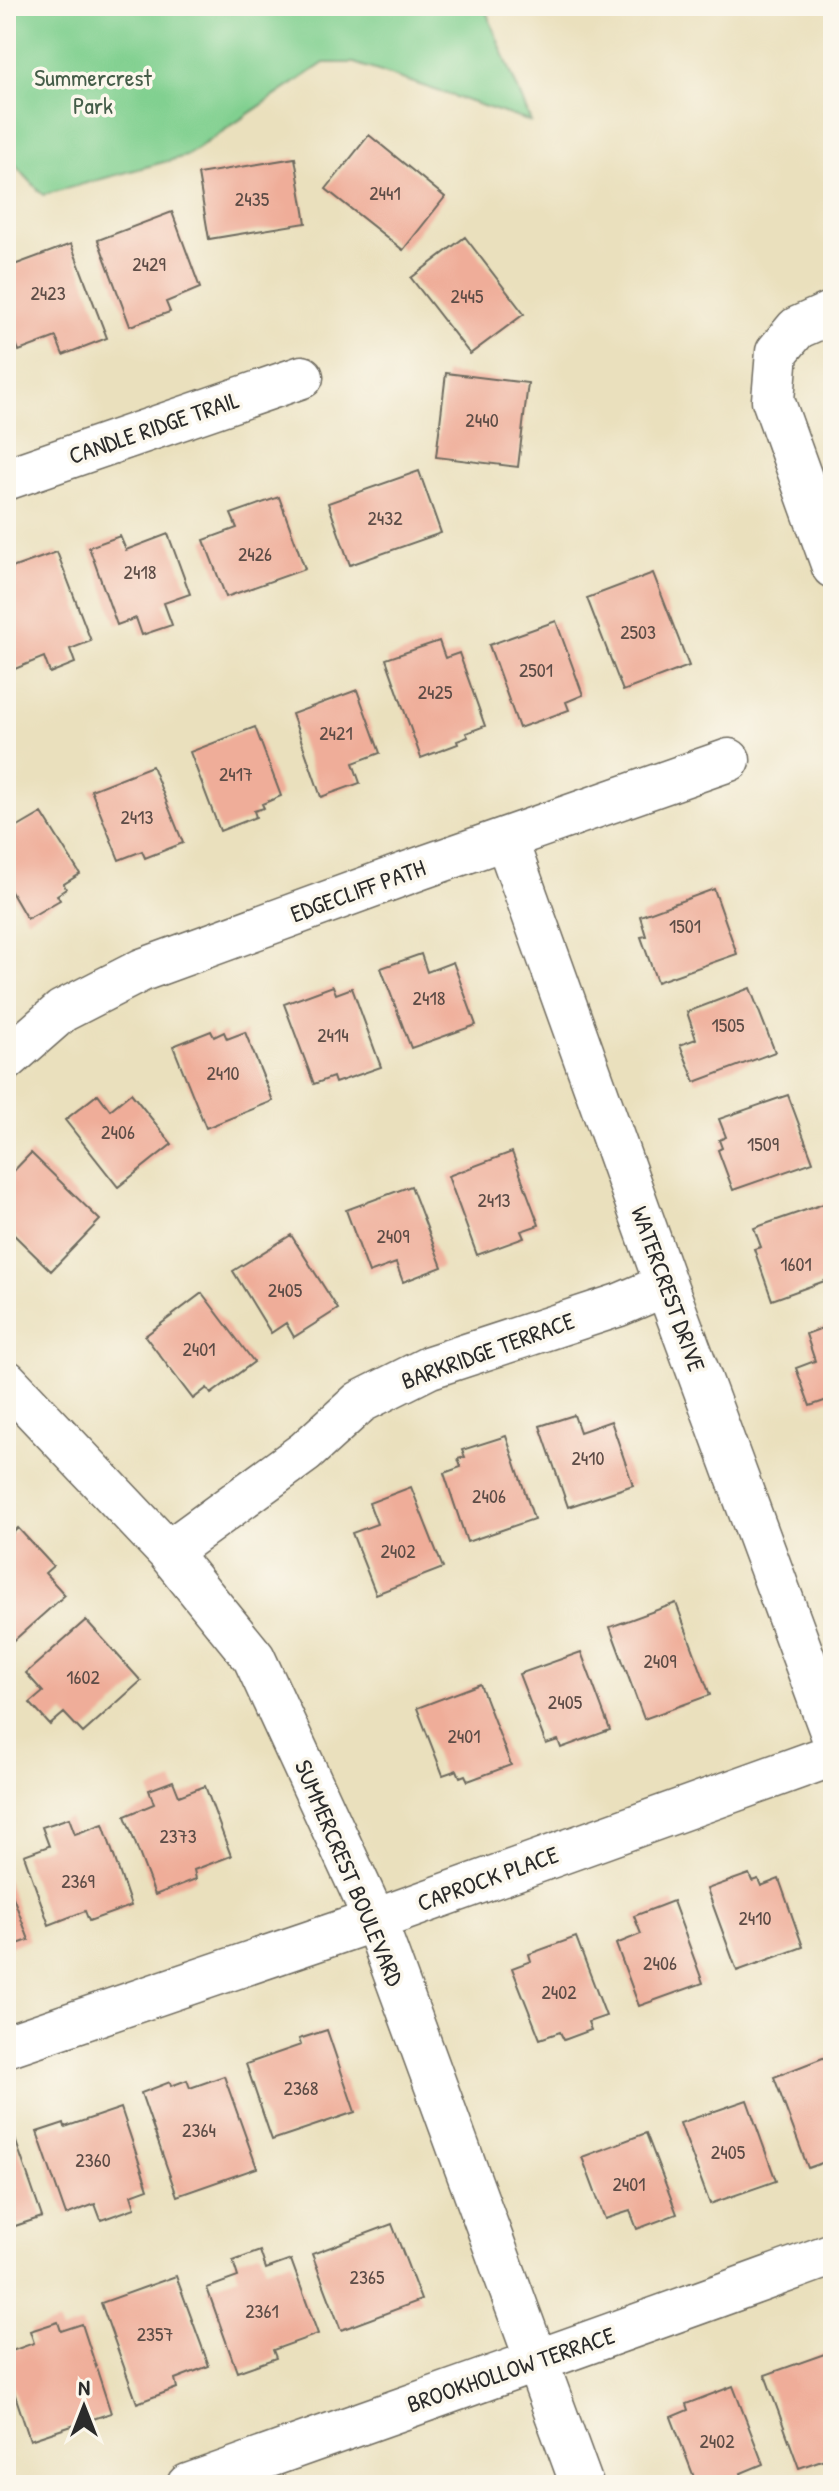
<svg xmlns="http://www.w3.org/2000/svg" width="839" height="2491" viewBox="0 0 839 2491" font-family="'Patrick Hand',sans-serif">
<style>
.green{fill:#81d090;stroke:#567e5e;stroke-width:2}
.building{fill:#efad99}
.lines{fill:none;stroke-linecap:round;stroke-linejoin:round}
.street-casing{stroke:#6e6a5e;stroke-width:45}
.street{stroke:#fff;stroke-width:42}
.labels{text-anchor:middle;stroke-width:7;stroke-linejoin:round;paint-order:stroke}
.number-label{font-size:20px;fill:#5c4c46}
.park-label{font-size:24px;fill:#455d49;stroke:#fbf7ec}
.street-label{font-size:24px;fill:#2b2b2b;stroke:#fbf7ec}
</style>
<rect width="100%" height="100%" fill="#fbf7ec"/>
<filter id="ink" filterUnits="userSpaceOnUse"><feTurbulence type="fractalNoise" baseFrequency=".0125" numOctaves="2"/><feDisplacementMap in="SourceGraphic" scale="16" xChannelSelector="R" yChannelSelector="G"/><feConvolveMatrix kernelMatrix="1 2 1 2 8 2 1 2 1" color-interpolation-filters="sRGB"/></filter>
<filter id="wash" filterUnits="userSpaceOnUse"><feTurbulence type="fractalNoise" baseFrequency=".006" numOctaves="4" result="noise"/><feDisplacementMap in="SourceGraphic" scale="32" xChannelSelector="R" yChannelSelector="G"/><feGaussianBlur stdDeviation="1.8" result="paint"/><feColorMatrix in="noise" values="0 0 0 0 0 0 0 0 0 0 0 0 0 0 0 0 0 1.4 0 .05"/><feComposite in="paint" operator="in"/></filter>
<g filter="url(#wash)">
<rect width="100%" height="100%" fill="#eae0bd"/>
<!-- green -->
<path class="green" d="M6 6H484L531 122 354 63H324L186 156 43 195 6 155Z"/>
<g id="blocks">
<!-- building -->
<path class="building" d="M369 135 445 197 403 250 326 189Z
M295 158 306 223 209 239 198 174Z
M172 212 200 288 166 302 170 312 130 326 98 240Z
M465 237 524 314 470 354 411 278Z
M71 244 107 338 63 355 56 337 19 351 6 317V268Z
M446 373 528 383 518 467 436 457Z
M419 471 441 533 350 565 328 503Z
M279 497 305 569 226 597 204 540 237 528 231 514Z
M168 534 190 594 164 603 172 625 142 635 136 618 117 625 89 547 120 536 126 550Z
M57 552 91 641 70 649 75 663 50 673 44 657 10 671 6 661V570Z
M653 573 689 666 623 691 587 598Z
M556 621 583 695 566 702 569 710 519 728 489 645Z
M439 641 445 658 459 653 485 726 466 733 468 737 457 741 458 744 421 758 386 659Z
M357 690 380 753 353 763 360 783 321 797 292 714Z
M255 727 281 796 262 804 264 808 254 811 256 817 220 831 190 752Z
M152 766 183 843 145 858 142 851 119 860 91 790Z
M42 813 80 874 64 884 66 889 57 895 60 900 27 919 6 883V834Z
M714 889 737 954 657 982 641 937 646 936 640 916Z
M421 954 427 972 453 962 476 1025 411 1048 381 968Z
M333 986 336 994 352 988 381 1067 335 1083 333 1077 314 1084 284 1004Z
M750 988 775 1052 695 1082 680 1045 696 1039 687 1012Z
M211 1031 214 1037 224 1032 227 1039 245 1032 273 1101 206 1128 173 1046Z
M131 1093 172 1144 118 1187 65 1120 98 1094 110 1110Z
M788 1095 813 1162 733 1190 718 1150 722 1148 719 1140 726 1137 719 1119Z
M512 1152 539 1225 521 1231 524 1238 477 1255 448 1176Z
M31 1153 100 1220 51 1271 6 1227V1179Z
M411 1186 442 1267 403 1282 396 1263 369 1273 346 1210Z
M829 1202 833 1213V1278L772 1300 754 1249 761 1247 754 1228Z
M291 1235 338 1309 294 1337 286 1323 271 1333 233 1271Z
M202 1293 254 1362 211 1394 207 1388 193 1399 145 1336Z
M833 1324V1398L810 1406 796 1368 815 1361 806 1334Z
M574 1415 580 1432 611 1421 633 1485 568 1507 540 1426Z
M506 1436 534 1519 467 1542 444 1473 461 1467 458 1459 465 1457 462 1450Z
M411 1487 443 1568 376 1594 352 1533 377 1524 369 1503Z
M18 1528 53 1566 45 1573 65 1595 10 1644 6 1639V1539Z
M676 1603 710 1695 644 1719 610 1627Z
M86 1620 141 1681 83 1733 64 1713 50 1725 30 1703 43 1692 26 1673Z
M581 1652 610 1730 561 1748 558 1740 546 1744 519 1674Z
M480 1684 511 1765 468 1781 465 1775 460 1777 457 1770 443 1775 417 1708Z
M173 1781 179 1796 205 1786 231 1856 194 1870 196 1879 155 1895 125 1816 154 1804 149 1790Z
M69 1818 75 1834 103 1824 131 1906 89 1921 85 1911 49 1925 24 1855 49 1846 42 1827Z
M749 1874 752 1881 758 1879 761 1886 779 1879 803 1947 737 1971 707 1889Z
M6 1878 29 1940 6 1948Z
M673 1901 703 1983 639 2006 616 1944 641 1934 634 1916Z
M576 1937 606 2016 588 2022 591 2030 564 2040 560 2032 540 2039 512 1968 531 1961 529 1954Z
M327 2030 355 2112 272 2140 246 2064 301 2045 299 2039Z
M833 2054V2159L808 2168 774 2077Z
M224 2076 257 2168 177 2196 141 2093 170 2082 171 2086 187 2080 190 2088Z
M747 2100 776 2181 710 2204 680 2123Z
M121 2108 148 2189 131 2195 135 2208 101 2220 95 2204 66 2215 37 2132 64 2123 65 2127Z
M646 2133 677 2214 637 2229 630 2211 605 2219 582 2157Z
M14 2136 42 2217 6 2229V2139Z
M392 2224 421 2300 341 2330 312 2254Z
M260 2251 266 2269 291 2260 318 2334 273 2350 276 2358 237 2372 207 2288 238 2277 233 2261Z
M176 2276 209 2366 175 2379 177 2388 137 2403 101 2303Z
M58 2322 61 2331 82 2324 111 2413 30 2440 6 2368V2353L34 2343 30 2331Z
M830 2352 833 2359V2456L799 2468 765 2375Z
M733 2386 763 2464 741 2473 744 2481 734 2485H697L671 2417 688 2410 686 2404Z"/>
</g>
</g>
<g filter="url(#ink)">
<use href="#blocks" fill-opacity="0" stroke="#6e6a5e" stroke-width="2"/>
<g class="lines">
<defs>
<path id="street" d="M833 312 797 328 777 352 773 400 833 567
M6 479 302 377
M506 839 666 1285 833 1737
M6 1060 62 1011 142 970 421 868 729 760
M6 1381 168 1552 254 1658 375 1920 582 2485
M168 1552 305 1452 360 1402 430 1367 619 1305 666 1285
M6 2046 375 1920 833 1755
M188 2485C403 2408 619 2333 833 2254"/>
</defs>
<!-- street casing -->
<use href="#street" class="street-casing"/>
<!-- street -->
<use href="#street" class="street"/>
</g>
</g>
<g class="labels">
<!-- number labels -->
<g class="number-label">
<text x="385" y="200">2441</text>
<text x="252" y="206">2435</text>
<text x="149" y="271">2429</text>
<text x="48" y="300">2423</text>
<text x="467" y="303">2445</text>
<text x="482" y="427">2440</text>
<text x="385" y="525">2432</text>
<text x="255" y="561">2426</text>
<text x="140" y="579">2418</text>
<text x="638" y="639">2503</text>
<text x="536" y="677">2501</text>
<text x="435" y="699">2425</text>
<text x="336" y="740">2421</text>
<text x="236" y="781">2417</text>
<text x="137" y="824">2413</text>
<text x="685" y="933">1501</text>
<text x="429" y="1005">2418</text>
<text x="728" y="1032">1505</text>
<text x="333" y="1042">2414</text>
<text x="223" y="1080">2410</text>
<text x="118" y="1139">2406</text>
<text x="763" y="1151">1509</text>
<text x="494" y="1207">2413</text>
<text x="393" y="1243">2409</text>
<text x="796" y="1271">1601</text>
<text x="285" y="1297">2405</text>
<text x="199" y="1356">2401</text>
<text x="588" y="1465">2410</text>
<text x="489" y="1503">2406</text>
<text x="398" y="1558">2402</text>
<text x="660" y="1668">2409</text>
<text x="83" y="1684">1602</text>
<text x="565" y="1709">2405</text>
<text x="464" y="1743">2401</text>
<text x="178" y="1843">2373</text>
<text x="78" y="1888">2369</text>
<text x="755" y="1925">2410</text>
<text x="660" y="1970">2406</text>
<text x="559" y="1999">2402</text>
<text x="301" y="2095">2368</text>
<text x="199" y="2137">2364</text>
<text x="728" y="2159">2405</text>
<text x="93" y="2167">2360</text>
<text x="629" y="2191">2401</text>
<text x="367" y="2284">2365</text>
<text x="262" y="2318">2361</text>
<text x="155" y="2341">2357</text>
<text x="717" y="2448">2402</text>
</g>
<!-- park labels -->
<g class="park-label">
<text x="93" y="86">Summercrest<tspan x="93" dy="28">Park</tspan></text>
</g>
<!-- street labels -->
<g class="street-label">
<text transform="translate(154 428) rotate(-19)" y="8">CANDLE RIDGE TRAIL</text>
<text transform="translate(358 891) rotate(-20)" y="8">EDGECLIFF PATH</text>
<text transform="translate(668 1289) rotate(70)" y="8">WATERCREST DRIVE</text>
<text transform="translate(488 1351) rotate(-20)" y="8">BARKRIDGE TERRACE</text>
<text transform="translate(349 1873) rotate(67)" y="8">SUMMERCREST BOULEVARD</text>
<text transform="translate(488 1879) rotate(-20)" y="8">CAPROCK PLACE</text>
<text transform="translate(511 2370) rotate(-19)" y="8">BROOKHOLLOW TERRACE</text>
</g>
</g>
<!-- margin -->
<rect width="839" height="2491" fill="none" stroke="#fbf7ec" stroke-width="32"/>
<!-- north arrow -->
<g transform="translate(84 2407)" stroke="#fbf7ec" stroke-width="6" paint-order="stroke">
<path d="M0-6L14 30L0 20L-14 30Z" fill="#2b2b2b"/>
<text y="-12" font-size="22" font-weight="bold" text-anchor="middle" fill="#2b2b2b">N</text>
</g>
</svg>
